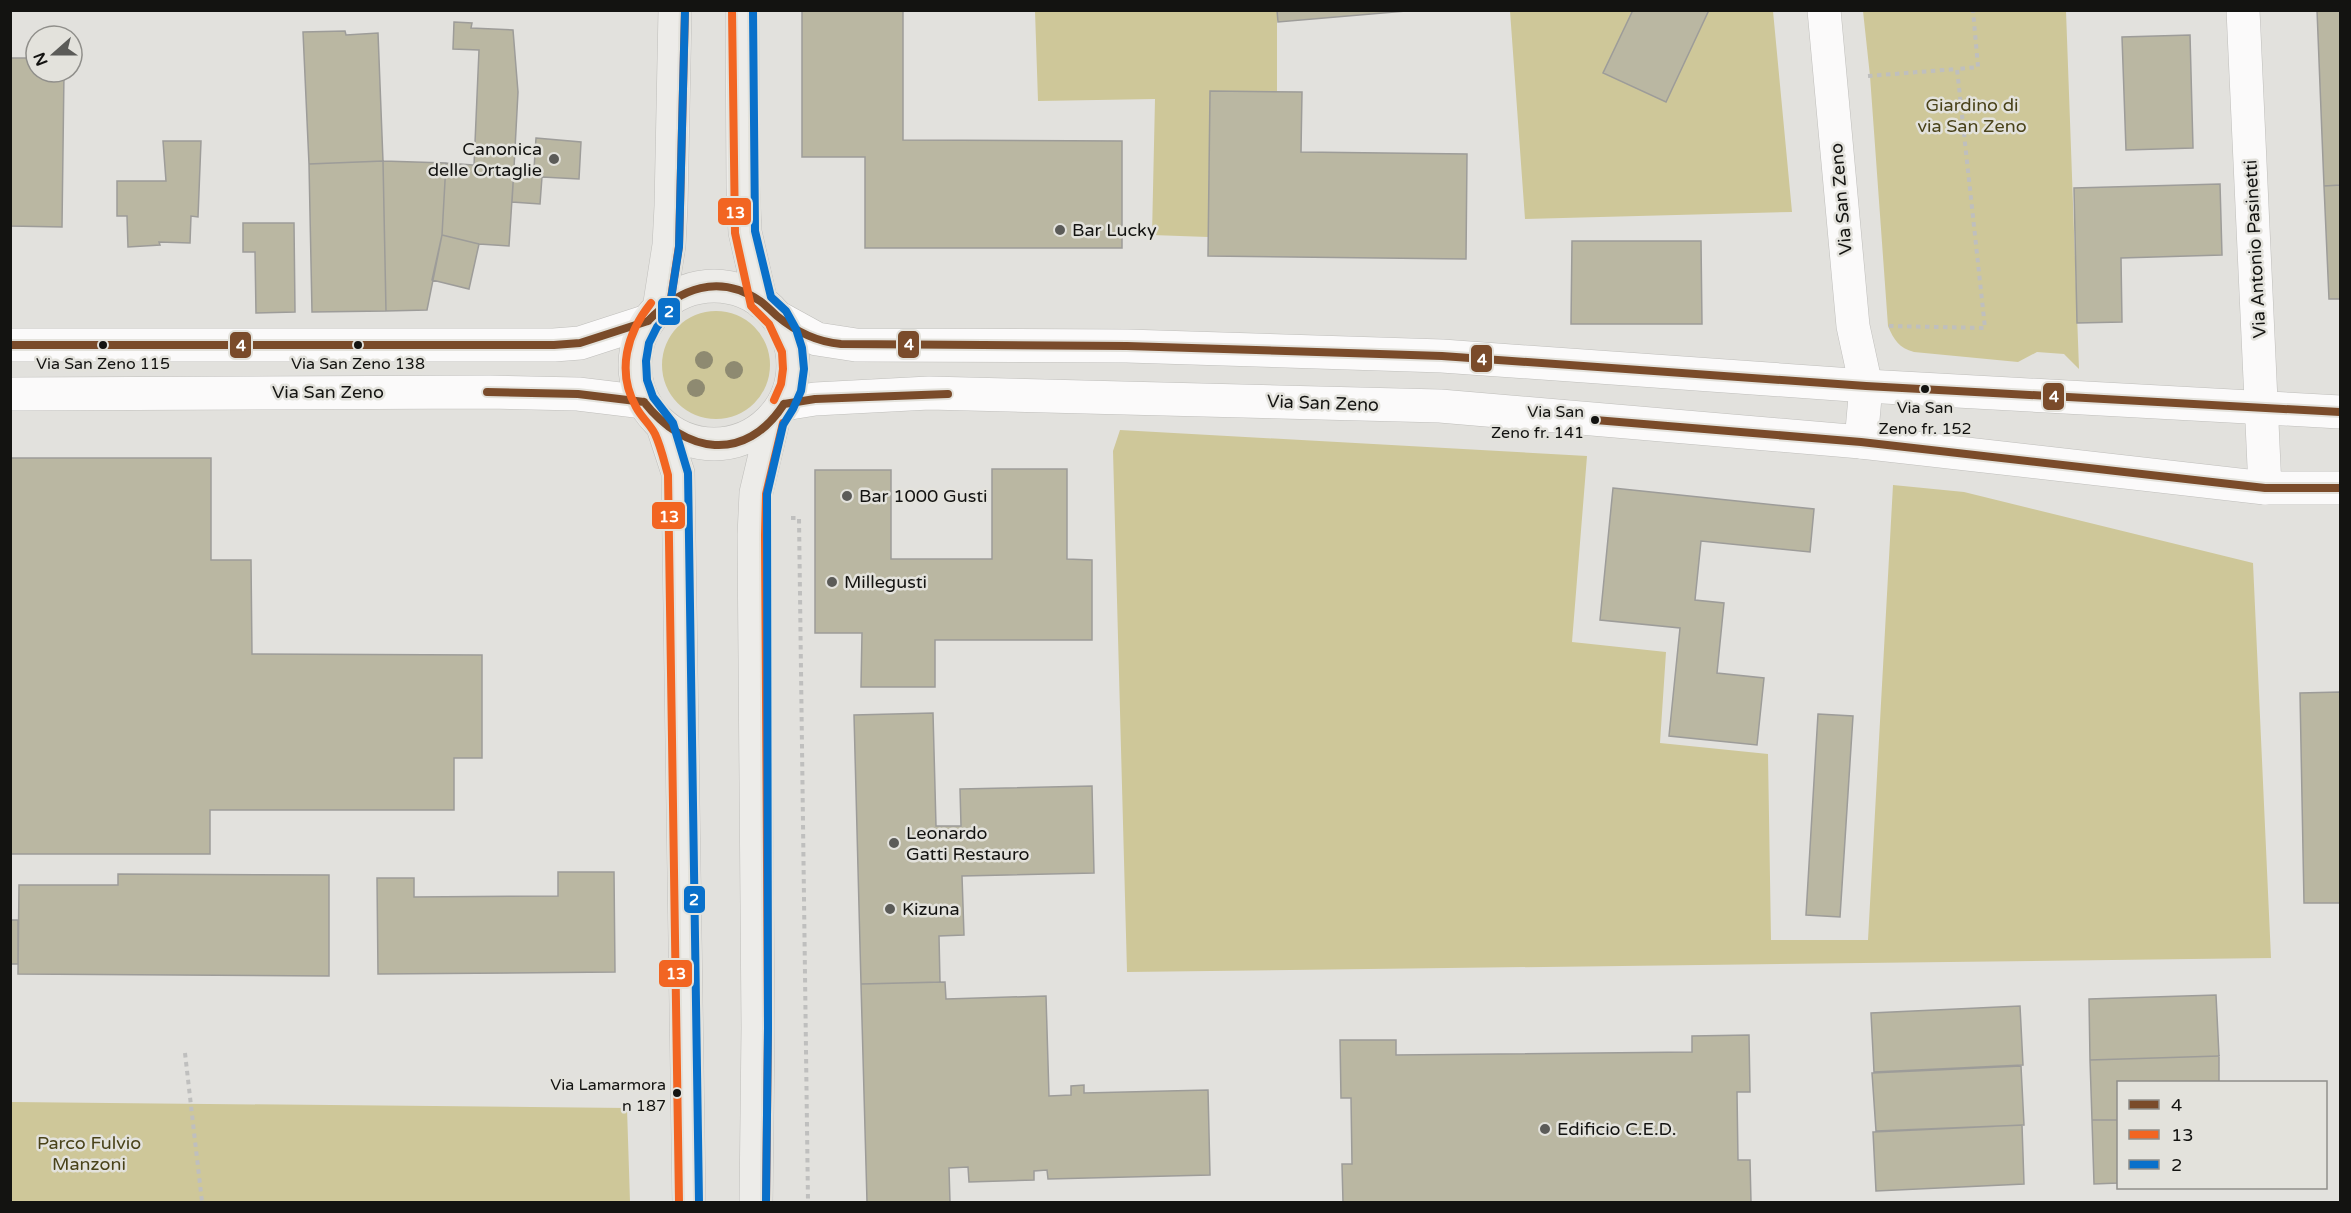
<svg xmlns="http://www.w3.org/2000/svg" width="2351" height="1213" viewBox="0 0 2351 1213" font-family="'Varela Round',sans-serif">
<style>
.green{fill:#cec799}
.building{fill:#bab7a2;stroke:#9d9c99;stroke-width:1.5}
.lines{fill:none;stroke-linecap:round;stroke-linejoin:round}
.minor-casing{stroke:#bfbebb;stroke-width:34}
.tertiary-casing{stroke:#bfbebb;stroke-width:34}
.secondary-casing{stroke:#bfbebb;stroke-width:34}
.path{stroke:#bfbfbe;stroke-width:4;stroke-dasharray:4.5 4.5;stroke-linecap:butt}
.minor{stroke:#fbfafa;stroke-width:33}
.tertiary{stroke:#fbfafa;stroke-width:33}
.secondary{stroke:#edece9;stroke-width:33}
.bus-1-casing{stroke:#e3e2dc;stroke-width:12}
.bus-2-casing{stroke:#e3e2dc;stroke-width:12}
.bus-3-casing{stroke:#e3e2dc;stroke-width:12}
.bus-1{stroke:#7a4b2a;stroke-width:8}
.bus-2{stroke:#f26522;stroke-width:8}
.bus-3{stroke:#0970ca;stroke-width:8}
.tree{fill:#8e8a71}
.poi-dot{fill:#5b5b58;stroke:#e3e2dc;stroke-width:2}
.bus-dot{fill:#131311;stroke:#e3e2dc;stroke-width:2}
.labels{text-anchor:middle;stroke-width:5;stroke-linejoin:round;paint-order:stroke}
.bus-label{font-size:16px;fill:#131311;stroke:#e3e2dc}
.park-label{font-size:18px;fill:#494219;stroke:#e3e2dc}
.poi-label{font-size:18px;fill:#131311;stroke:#e3e2dc;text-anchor:start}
.street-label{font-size:18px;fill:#131311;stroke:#e3e2dc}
.line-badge{stroke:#e3e2dc;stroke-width:2}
.badge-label{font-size:16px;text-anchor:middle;font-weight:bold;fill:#fff}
</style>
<rect width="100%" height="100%" fill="#e2e1dd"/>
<!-- green -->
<path class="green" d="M1035 11H1277V92L1210 91 1208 237 1152 235 1155 99 1038 101Z
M1510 11H1773L1792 212 1525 219Z
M1863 11H2066L2079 369 2064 354 2037 352 2018 362 1914 352C1899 348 1894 340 1888 326L1870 76Z
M662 365a54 54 0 1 1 108 0a54 54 0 1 1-108 0Z
M1120 430 1587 456 1572 642 1666 652 1660 743 1768 754 1771 940H1868L1893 485 1964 492 2253 563 2271 958 1127 972 1113 451Z
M11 1102 627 1108 630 1202H11Z"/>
<!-- building -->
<path class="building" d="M802 10H903V140L1122 141V248H865V157H802Z
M1277 10H1418L1278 22Z
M1633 10H1709L1666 102 1603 73Z
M2317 10H2340V185L2324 186Z
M454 22 472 23 471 28 513 30 518 92 514 168 474 166 479 50 453 49Z
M345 31 346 35 378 33 383 161 309 164 303 32Z
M2190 35 2193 148 2126 150 2122 37Z
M10 58H36V72H64L62 227 10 226Z
M1210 91 1302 92 1301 152 1467 154 1466 259 1208 256Z
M536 138 581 142 579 179 542 177 540 204 512 202 514 168 534 169Z
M163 141H201L198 217 191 216 190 243 159 242 160 245 128 247 127 216H117V181H166Z
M383 161 386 311 312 312 309 164Z
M383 161 446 163 442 235 427 310 386 311Z
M446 163 514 168 509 246 479 244 442 235Z
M2220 184 2222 255 2121 258 2122 322 2077 323 2074 188Z
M2340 185V299H2329L2324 186Z
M243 223H294L295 312 256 313 255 252H243Z
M442 235 479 244 469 289 432 280Z
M1572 241H1701L1702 324H1571Z
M10 458H211V560H251L252 654 482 655V758H454V810H210V854H10Z
M992 469H1067V559L1092 560V640H935V687H861L862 633H815V470H891V559H992Z
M1613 488 1814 509 1810 552 1701 541 1695 600 1724 603 1717 673 1764 678 1757 745 1669 736 1680 628 1600 620Z
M2340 692V903H2304L2300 693Z
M933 713 936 826H961L960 789 1092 786 1094 873 962 876 964 935 939 936 940 982 861 984 854 715Z
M1818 714 1853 716 1840 917 1806 915Z
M558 872H614L615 972 378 974 377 878H414V897L558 896Z
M118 874 329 875V976L18 974 19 885H118Z
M10 920H18V964H10Z
M945 982 946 999 1046 996 1049 1096 1071 1095V1086L1084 1085V1093L1208 1090 1210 1175 1048 1179 1047 1170 1034 1171V1180L969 1182 968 1167 949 1168 950 1202H867L861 984Z
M2216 995 2219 1056 2090 1060 2089 999Z
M2020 1006 2023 1065 1874 1072 1871 1013Z
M1749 1035 1750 1092H1737L1738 1160H1750L1751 1202H1343L1342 1164H1352L1351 1098H1341L1340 1040H1396V1055L1692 1052V1036Z
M2219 1056V1082H2118V1120H2092L2090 1060Z
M2021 1066 2024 1125 1876 1131 1872 1073Z
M2092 1120H2118V1183L2094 1184Z
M2022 1125 2024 1184 1876 1191 1873 1132Z"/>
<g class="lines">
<defs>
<path id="minor" d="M1824 10 1853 326 1866 386 1861 442
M2243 10 2265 488"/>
<path id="tertiary" d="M777 317 817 339 856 345 1127 346 1442 356 1866 386 2340 412
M10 345H554L580 343 648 321
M10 394 490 392 578 394 644 402
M784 404 815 399 929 393 1440 406 1861 442 2265 488H2340"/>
<path id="secondary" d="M742 10 743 186 745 232 761 302
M635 365a79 79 0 1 1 158 0a79 79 0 1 1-158 0Z
M659 309 669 245 671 206 675 10
M663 427 678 473 689 1202
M756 1202 758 1028 754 535 756 493 773 421"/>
</defs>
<!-- minor casing -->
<use href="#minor" class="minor-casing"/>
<!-- tertiary casing -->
<use href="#tertiary" class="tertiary-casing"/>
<!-- secondary casing -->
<use href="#secondary" class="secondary-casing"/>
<!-- path -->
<path class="path" d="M1868 76 1957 69
M1889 326 1985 328 1957 69 1978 67 1973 10
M791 518H799L808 1202
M185 1053 202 1202"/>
<!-- minor -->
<use href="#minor" class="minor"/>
<!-- tertiary -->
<use href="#tertiary" class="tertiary"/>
<!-- secondary -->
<use href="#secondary" class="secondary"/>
<defs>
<path id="bus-1" d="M648 321C680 288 719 273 760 301 766 305 771 311 777 316 795 331 818 342 841 344L1127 346 1442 356 1866 386 2340 412
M10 345H554L580 343 648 321
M487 392 578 394 644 402
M644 402C685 454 745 464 784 404
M784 404 815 399 948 394
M1595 420 1861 442 2265 488H2340"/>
<path id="bus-2" d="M732 10 735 233 751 306 769 324 782 352 783 369 781 384 774 400
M651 303C627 333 616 371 636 407 641 417 650 424 655 434 661 447 664 461 668 475L679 1202
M669 311 679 246 685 10
M766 1202 768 1028 765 535 766 494 783 423"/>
<path id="bus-3" d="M685 10 679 247 669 312 657 327 649 343 646 361 647 380 653 397 673 423 688 473 699 1202
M753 10 755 231 771 297 786 311 796 329 802 348 804 369 801 391 793 409 783 425 767 494 768 1028 766 1202"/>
</defs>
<!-- bus-1 casing -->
<use href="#bus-1" class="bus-1-casing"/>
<!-- bus-2 casing -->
<use href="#bus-2" class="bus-2-casing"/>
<!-- bus-3 casing -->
<use href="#bus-3" class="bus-3-casing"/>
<!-- bus-1 -->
<use href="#bus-1" class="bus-1"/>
<!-- bus-2 -->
<use href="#bus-2" class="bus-2"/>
<!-- bus-3 -->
<use href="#bus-3" class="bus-3"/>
</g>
<!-- trees -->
<g class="tree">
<circle cx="704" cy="360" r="9"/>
<circle cx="734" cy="370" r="9"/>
<circle cx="696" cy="388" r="9"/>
</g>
<!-- markers -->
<g class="poi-dot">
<circle cx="554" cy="159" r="6"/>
<circle cx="1060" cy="230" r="6"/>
<circle cx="847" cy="496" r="6"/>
<circle cx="832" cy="582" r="6"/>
<circle cx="894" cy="843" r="6"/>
<circle cx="890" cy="909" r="6"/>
<circle cx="1545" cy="1129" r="6"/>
</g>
<g class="bus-dot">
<circle cx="103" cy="345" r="5"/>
<circle cx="358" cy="345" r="5"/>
<circle cx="1925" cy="389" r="5"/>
<circle cx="1595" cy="420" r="5"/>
<circle cx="677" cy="1093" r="5"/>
</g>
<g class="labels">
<!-- bus labels -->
<g class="bus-label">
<text x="103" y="369">Via San Zeno 115</text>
<text x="358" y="369">Via San Zeno 138</text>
<text x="1925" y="413">Via San<tspan x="1925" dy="21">Zeno fr. 152</tspan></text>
<text x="1584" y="417" text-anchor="end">Via San<tspan x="1584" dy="21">Zeno fr. 141</tspan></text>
<text x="666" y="1090" text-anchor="end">Via Lamarmora<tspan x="666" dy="21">n 187</tspan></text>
</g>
<!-- park labels -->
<g class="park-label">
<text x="1972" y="111">Giardino di<tspan x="1972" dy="21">via San Zeno</tspan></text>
<text x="89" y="1149">Parco Fulvio<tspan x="89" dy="21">Manzoni</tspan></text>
</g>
<!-- poi labels -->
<g class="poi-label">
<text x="542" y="155" text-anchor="end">Canonica<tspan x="542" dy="21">delle Ortaglie</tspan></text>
<text x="1072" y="236">Bar Lucky</text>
<text x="859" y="502">Bar 1000 Gusti</text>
<text x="844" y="588">Millegusti</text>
<text x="906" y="839">Leonardo<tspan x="906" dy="21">Gatti Restauro</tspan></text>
<text x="902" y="915">Kizuna</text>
<text x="1557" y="1135">Edificio C.E.D.</text>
</g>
<!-- street labels -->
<g class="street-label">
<text transform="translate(1841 199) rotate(-95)" y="6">Via San Zeno</text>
<text transform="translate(2255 249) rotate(-93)" y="6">Via Antonio Pasinetti</text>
<text x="328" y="398">Via San Zeno</text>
<text transform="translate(1323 403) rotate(2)" y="6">Via San Zeno</text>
</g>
</g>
<g class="line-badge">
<rect x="717" y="197" width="35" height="29" rx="6" fill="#f26522"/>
<rect x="657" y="297" width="24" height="29" rx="6" fill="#0970ca"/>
<rect x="897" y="330" width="23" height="29" rx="6" fill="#7a4b2a"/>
<rect x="229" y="331" width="23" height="28" rx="6" fill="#7a4b2a"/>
<rect x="1470" y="344" width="23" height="29" rx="6" fill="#7a4b2a"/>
<rect x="2042" y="382" width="23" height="29" rx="6" fill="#7a4b2a"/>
<rect x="651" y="501" width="35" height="29" rx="6" fill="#f26522"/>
<rect x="683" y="885" width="23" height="29" rx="6" fill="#0970ca"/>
<rect x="658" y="959" width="35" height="29" rx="6" fill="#f26522"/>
</g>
<g class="badge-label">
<text x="735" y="218">13</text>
<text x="669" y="317">2</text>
<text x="909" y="350">4</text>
<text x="241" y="351">4</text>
<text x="1482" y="365">4</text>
<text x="2054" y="402">4</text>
<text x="669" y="522">13</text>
<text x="694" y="905">2</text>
<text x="676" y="979">13</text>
</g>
<!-- border -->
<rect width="2351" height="1213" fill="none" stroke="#131311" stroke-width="24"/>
<!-- legend -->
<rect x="2117" y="1081" width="210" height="108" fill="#e3e2dc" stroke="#908f8b" stroke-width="1.5"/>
<rect x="2129" y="1100" width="30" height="9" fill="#7a4b2a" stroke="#908f8b" stroke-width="1.5"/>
<text x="2171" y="1111" font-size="18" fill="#131311">4</text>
<rect x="2129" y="1130" width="30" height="9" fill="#f26522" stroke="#908f8b" stroke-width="1.5"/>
<text x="2171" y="1141" font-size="18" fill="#131311">13</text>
<rect x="2129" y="1160" width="30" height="9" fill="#0970ca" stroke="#908f8b" stroke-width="1.5"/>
<text x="2171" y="1171" font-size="18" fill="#131311">2</text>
<!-- north arrow -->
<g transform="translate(54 54) rotate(249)"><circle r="28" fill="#e3e2dc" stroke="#908f8b" stroke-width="1.5"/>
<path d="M0-4.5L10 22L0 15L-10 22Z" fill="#5b5b58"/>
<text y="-9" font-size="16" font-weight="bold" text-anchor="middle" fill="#131311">N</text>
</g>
</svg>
